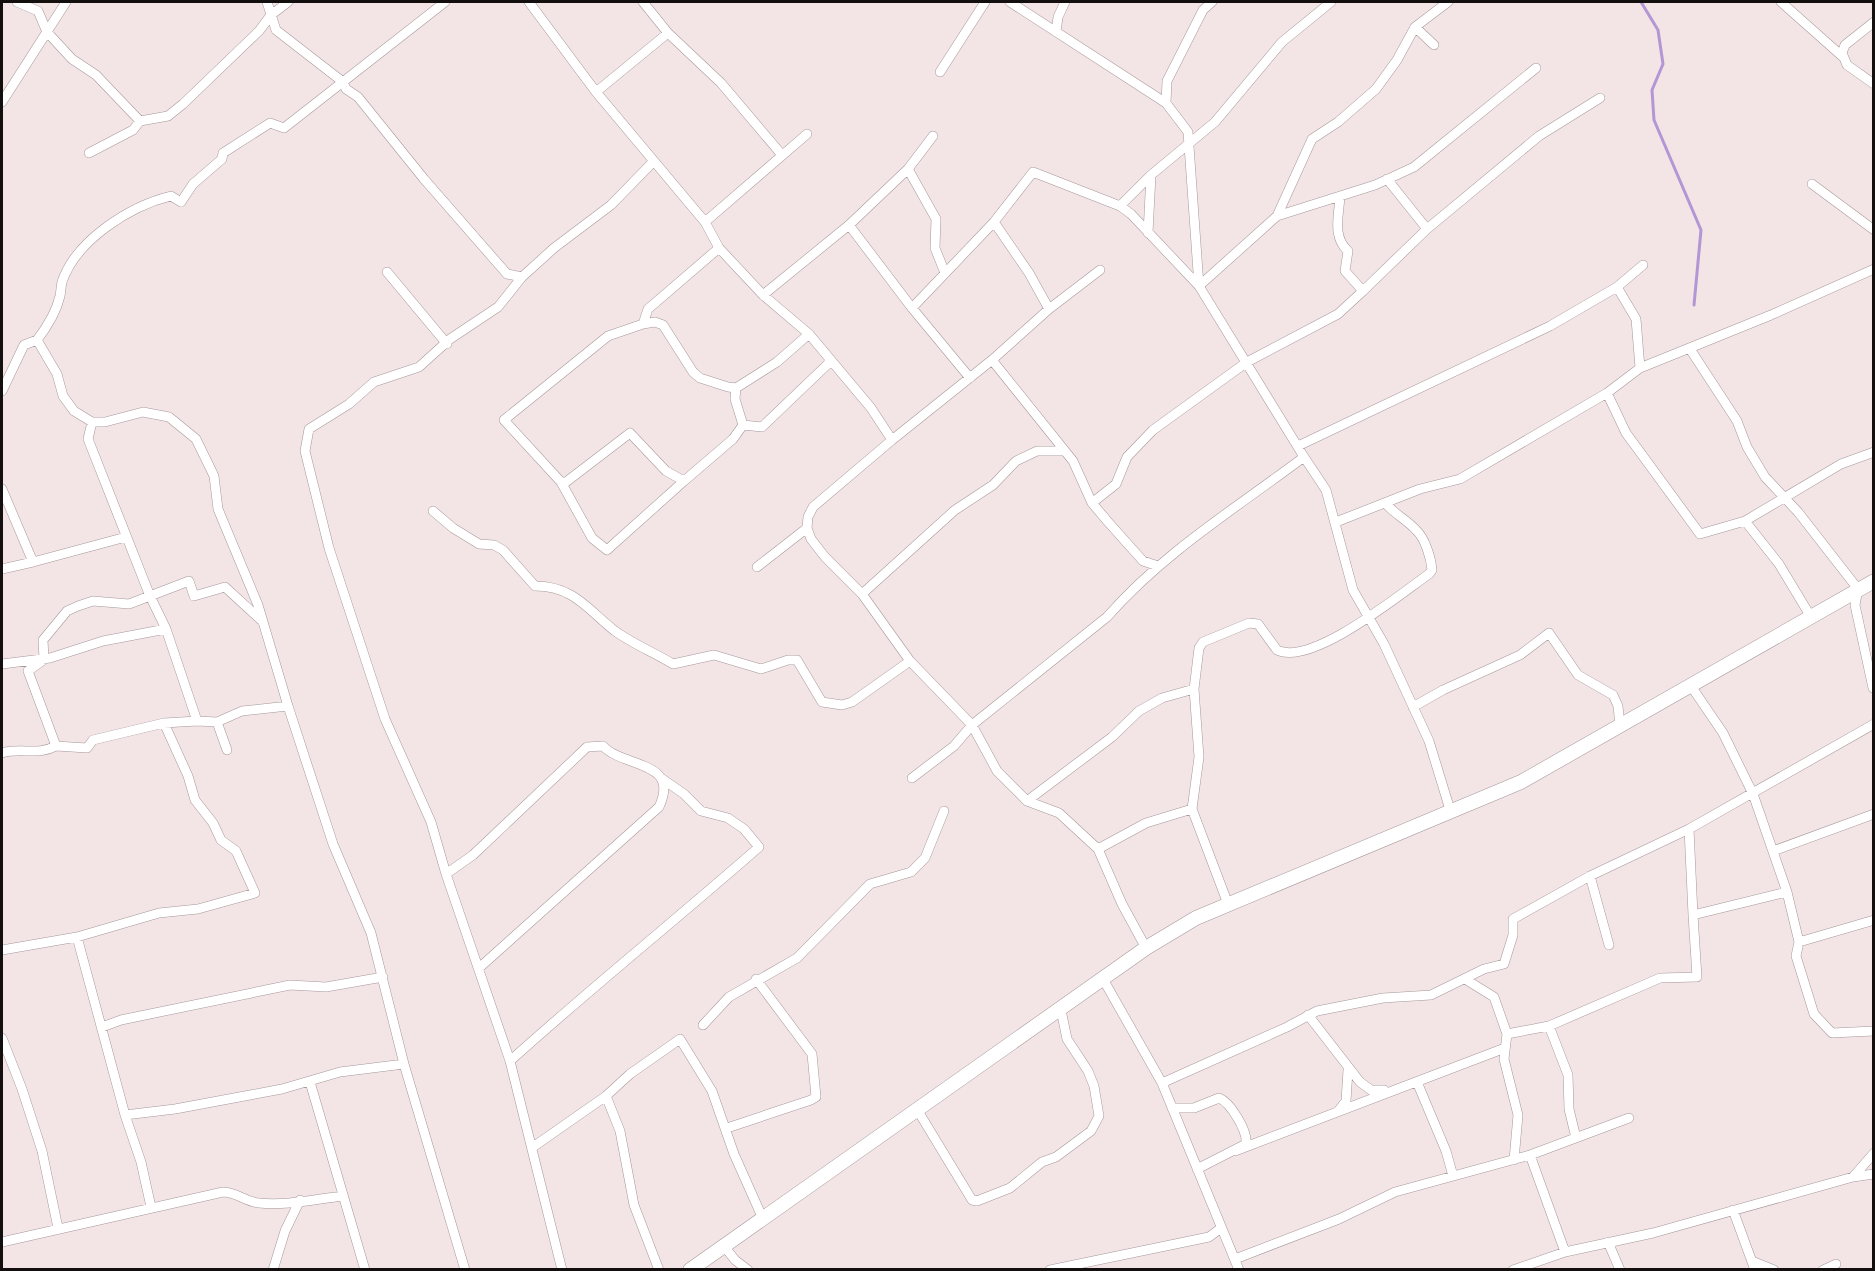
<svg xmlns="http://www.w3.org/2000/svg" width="1875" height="1271" viewBox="0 0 1875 1271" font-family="Karla,sans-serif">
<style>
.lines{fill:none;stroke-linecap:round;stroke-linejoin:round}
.stream{stroke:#b297d4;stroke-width:3}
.street-casing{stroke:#a6989a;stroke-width:10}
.secondary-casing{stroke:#a6989a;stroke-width:15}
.street{stroke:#fff;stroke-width:9}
.secondary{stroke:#fff;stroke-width:14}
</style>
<rect width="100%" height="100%" fill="#f3e4e6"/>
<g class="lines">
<!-- stream -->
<path class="stream" d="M1641 2 1658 30 1663 64 1652 90 1654 120 1701 230 1694 305"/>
<defs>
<path id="street" d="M17 2 38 11 47 32 72 59 96 75 140 121
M267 2 276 30 343 82 346 89 358 97 424 179 507 274 522 277
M529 2 596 92
M643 2 668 33 596 92 705 222 719 248 763 295 809 334 871 408 892 440 813 507 808 517 807 528 811 539 825 557 862 594 910 661 972 725 997 771 1027 801 1059 813 1098 849 1122 904 1146 948
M1010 2 1166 103 1188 132 1199 286
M1781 2 1843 57
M1874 22 1845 45 1842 53 1847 65 1874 84
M1415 27 1434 45
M1056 32 1058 17 1065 2
M668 33 721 83 782 155
M940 72 985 2
M2 102 66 2
M1166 103 1167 81 1203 10 1212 2
M89 153 133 130 140 121 168 116 183 104 259 31 271 15 288 2
M908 169 933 136
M1387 179 1427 229 1539 136 1600 98
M1812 184 1874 230
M1340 196C1339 215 1332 237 1348 251L1345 271 1363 291 1427 229
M1120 206 1151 175
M1277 216 1312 139 1338 122 1376 89 1397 60 1415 27 1448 2
M705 222 807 134
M994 222 1029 273 1049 309
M849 225 912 308 970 378
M1148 233 1151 175 1215 122 1282 42 1331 2
M387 272 447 344
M1199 286 1277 216 1375 185 1414 167 1536 68
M1617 287 1636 319 1640 368
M763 295 849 225 908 169 936 219 935 248 945 273
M912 308 994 222 1033 172 1120 206 1131 214 1199 286 1304 457 1326 490 1353 590 1384 644 1429 741 1451 813
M643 324 648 309 719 248
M37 340C47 327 56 313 60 296 61 291 61 286 62 282 76 240 130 206 171 196L181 202 193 184 222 159 223 153 270 123 284 128 445 2
M1690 349 1737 421 1747 447 1765 477 1798 512 1858 589 1855 605 1873 688
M992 360 1049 309 1100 270
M736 388 735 399 743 425 733 439 684 481 666 471 630 433 566 482H561L504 420 608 336 643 324 655 322 663 325 693 372 700 378 728 387 736 388 777 362 809 334
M2 391 24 345 37 340 57 374 63 396 74 411 92 422H105L143 412 169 417 196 439 214 476 218 509 258 605 288 706 242 711 217 722
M1607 393 1626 433 1700 534 1745 521 1841 464 1874 452
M92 422 88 439 150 596 166 629 197 721 217 722 227 750
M743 425 762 427 830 362
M892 440 992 360 1073 461 1092 503 1109 523 1143 561 1158 566
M1298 446 1550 326 1617 287 1643 265
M561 482 592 538 607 550 684 481
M2 489 33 562 2 569
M1092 503 1116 484 1127 457 1153 430 1247 362 1338 314 1363 291
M433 511 453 528 479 544 494 545 503 550 535 586C574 586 588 610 615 631 633 644 655 653 673 664L714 655 761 669 788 660H797L822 702 842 705 852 702 910 661
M1745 521 1779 564 1811 617
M1336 522 1420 489 1460 479 1607 393 1640 368 1771 315 1874 269
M33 562 126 537
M757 567 807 528
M862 594 955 510 993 485 1016 461 1037 451H1065
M44 659 43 640 67 611 78 606 93 601 129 604 189 581 194 596 225 587 261 620
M2 664 50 658 103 641 166 629
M1691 686 1723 733 1753 794 1787 892 1799 942 1796 956 1814 1014 1832 1033 1874 1031
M288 706 333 844 371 933 404 1064 465 1270
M1413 707 1443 690 1520 655 1549 633 1578 675 1613 695 1618 706 1620 726
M164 723 197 721
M2 753C21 747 37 756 56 746L28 671 42 661
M912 778 954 746 972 725 1107 617C1163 553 1236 508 1304 457
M1027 801 1112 737 1139 711 1162 698 1194 689
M1689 829 1693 915
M1098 849 1146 823 1192 809
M1773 851 1874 814
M446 874 473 855 587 747 603 746C623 768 681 760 659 807L479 968
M1590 876 1609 945
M1228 904 1192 809 1199 757 1194 689 1199 648 1203 642 1249 623 1258 624 1277 650C1311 667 1399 595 1429 574L1432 570C1431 558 1425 538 1416 530 1407 520 1396 515 1387 505
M77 937 125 1115 141 1162 151 1207
M1799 942 1874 920
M2 950 77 937 159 913 198 909 255 893 236 851 221 840 213 823 195 800 188 776 164 723 93 740 87 748 56 746
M1103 979 1162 1083 1239 1270
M1465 979 1494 997 1507 1034 1504 1059 1518 1115 1514 1160
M1308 1015 1360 1082 1371 1090H1384
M703 1025 729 997 797 958 870 884 911 872 925 858 944 811
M1549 1026 1660 978 1697 977 1693 915 1787 892
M102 1027 121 1020 290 985 326 987 383 977
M1507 1034 1549 1026 1568 1075 1569 1109 1576 1138
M2 1038 22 1089 42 1151 58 1228
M510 1061C592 987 677 919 759 847L744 829 728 818 701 811 684 794 661 778
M310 1082 365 1270
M1417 1082 1446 1151 1453 1176
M1162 1083 1287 1027 1317 1011 1383 998 1431 995 1484 969 1504 964 1513 935V919L1590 876 1689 829 1874 724
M606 1096 620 1131 634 1205 659 1270
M1172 1108H1194L1219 1098C1230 1102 1248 1131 1246 1144L1197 1169
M1339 1110 1346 1101 1348 1070
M918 1111 972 1200 977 1201 1010 1188 1042 1162 1056 1157 1091 1131 1099 1116 1094 1086 1088 1071 1067 1039 1061 1010
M125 1115 175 1109 282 1089 340 1072 404 1064
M727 1128 811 1100 816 1097 812 1054 756 979
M533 1147 606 1096 630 1074 680 1039 712 1091 734 1154 763 1219
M1235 1151 1505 1048
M1530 1155 1565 1252
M1853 1177 1874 1153
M1733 1210 1755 1270
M2 1242 223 1192C236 1192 246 1202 259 1203 286 1206 316 1199 343 1196
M1608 1242 1620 1270
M724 1246 735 1260 748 1270
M1235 1259 1339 1219 1395 1192 1530 1155 1629 1118
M1754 1262 1774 1270
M273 1270 285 1231 300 1200
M562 1270 510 1061 446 874 431 822 385 719 329 548 305 451 309 429 349 404 374 382 419 367 450 339 498 307 522 277 554 248 611 205 653 162
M1050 1270 1209 1237 1221 1228
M1513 1270 1565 1252 1653 1233 1853 1177 1874 1174
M1823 1270 1836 1264"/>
<path id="secondary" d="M690 1270 1146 948 1196 918 1521 782 1874 581"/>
</defs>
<!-- street casing -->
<use href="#street" class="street-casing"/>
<!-- secondary casing -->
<use href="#secondary" class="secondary-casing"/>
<!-- street -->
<use href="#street" class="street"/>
<!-- secondary -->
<use href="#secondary" class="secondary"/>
</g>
<!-- border -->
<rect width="1875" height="1271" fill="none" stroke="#130f0f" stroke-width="6"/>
</svg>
